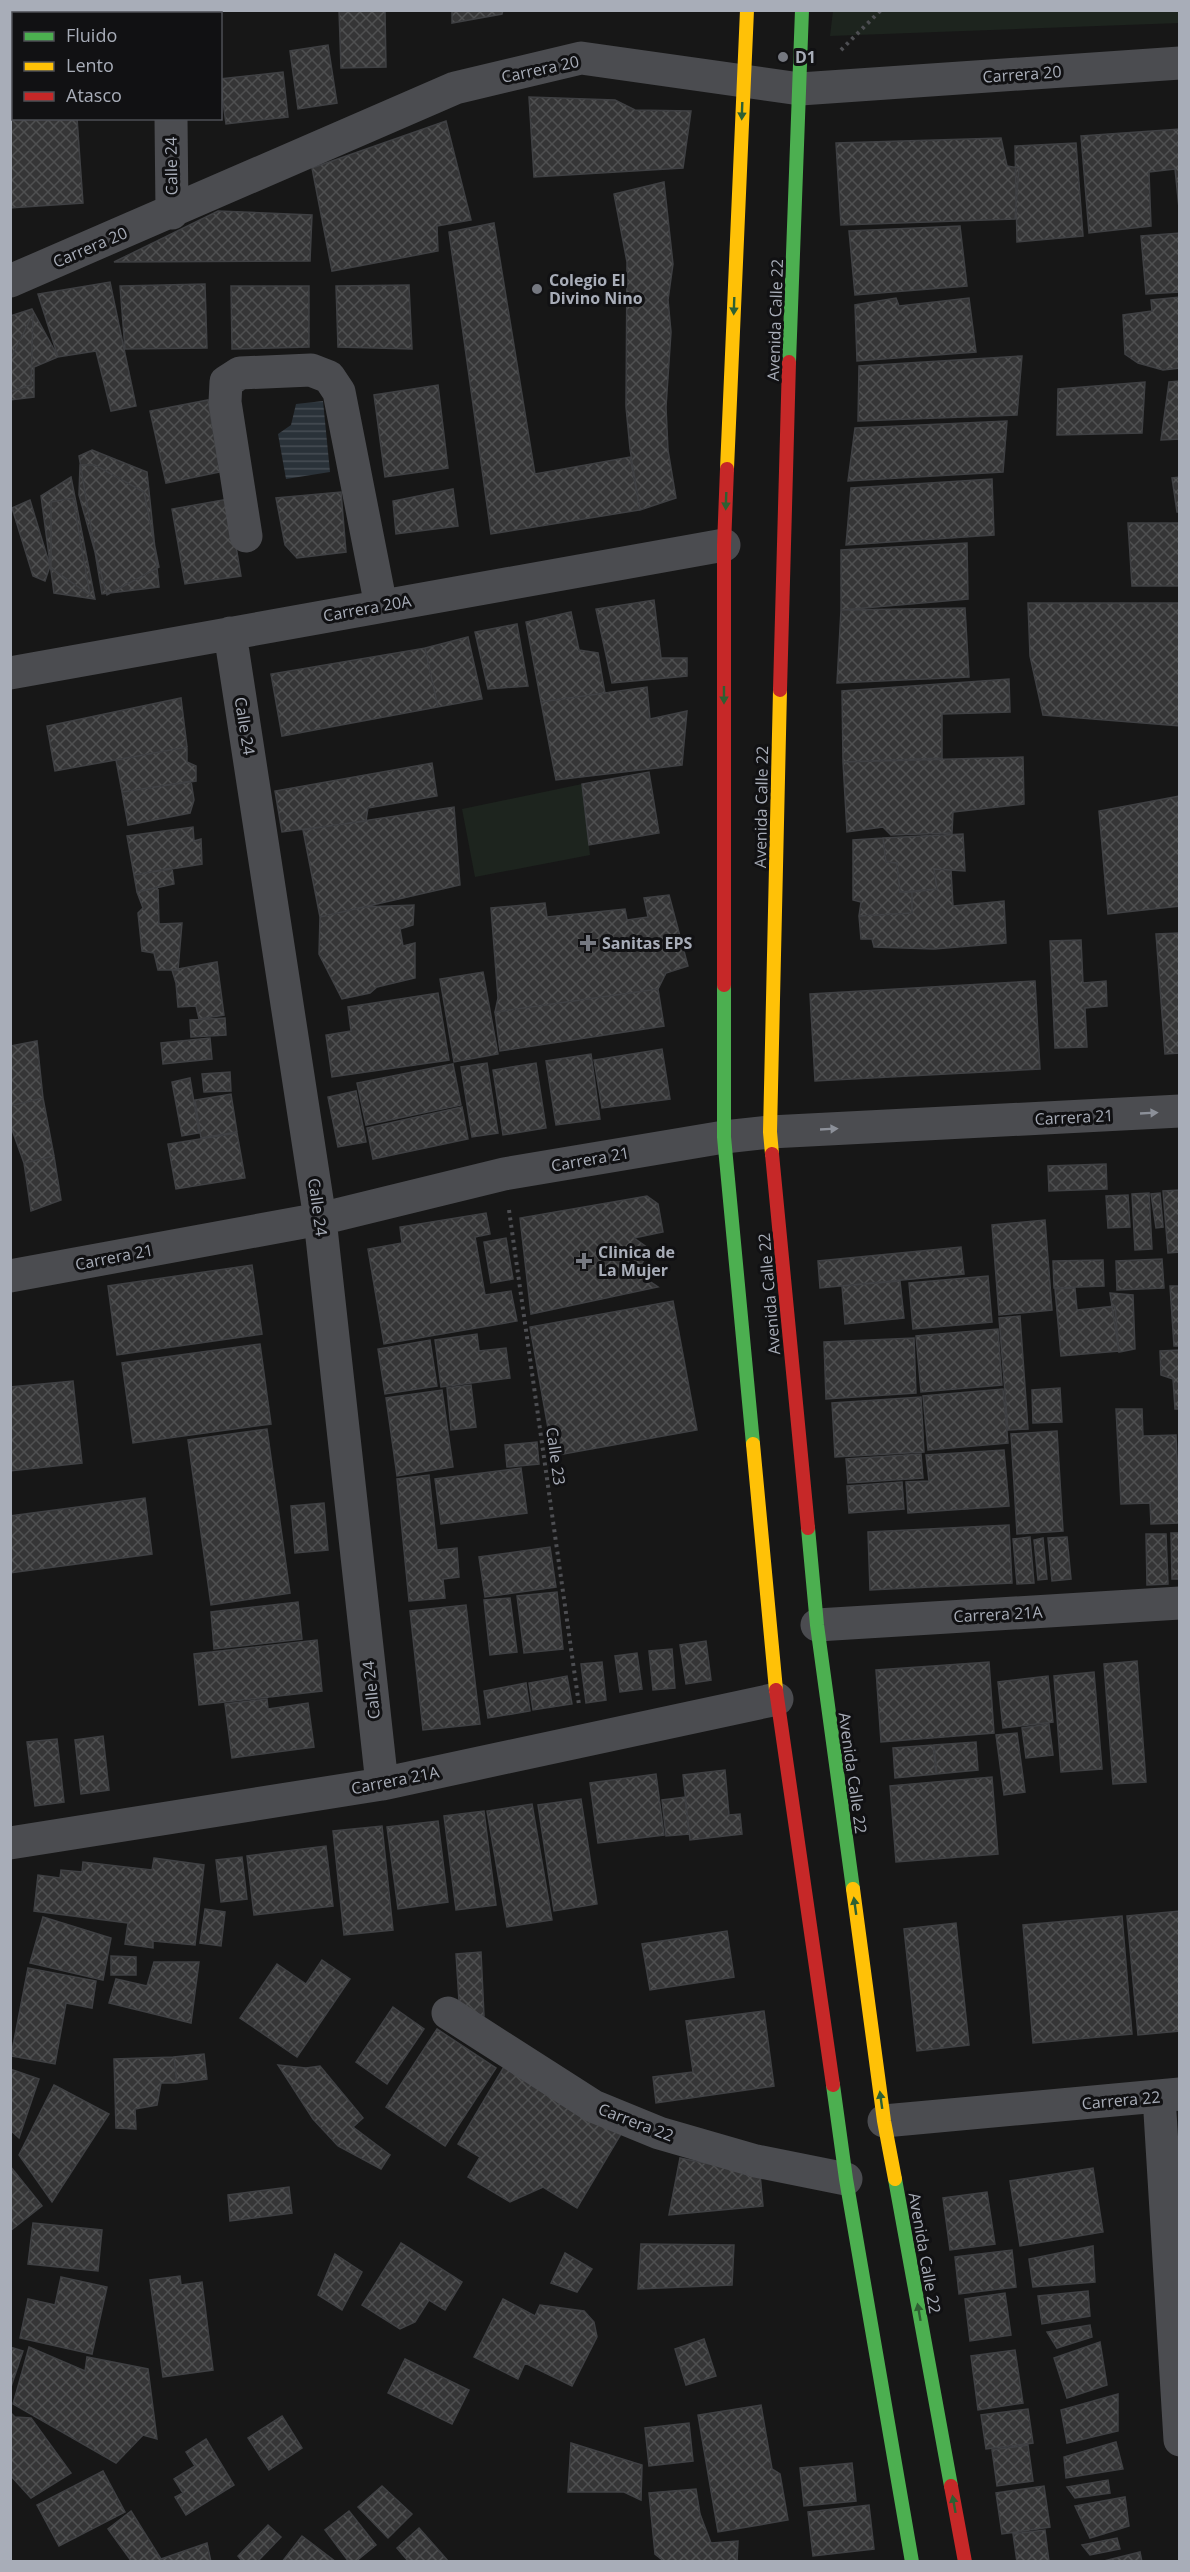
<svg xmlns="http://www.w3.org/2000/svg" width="1190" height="2572" viewBox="0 0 1190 2572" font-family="'Open Sans',sans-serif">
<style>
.pitch{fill:#1d241e}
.water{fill:url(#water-rules)}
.building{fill:url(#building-cross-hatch);stroke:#3f4043;stroke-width:1.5}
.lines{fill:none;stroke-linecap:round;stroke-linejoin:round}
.path{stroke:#4d4e52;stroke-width:4;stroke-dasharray:3 4.5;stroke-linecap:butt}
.street{stroke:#4b4c50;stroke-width:33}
.fast{stroke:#4caf50;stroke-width:14}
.slow{stroke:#ffc107;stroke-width:14}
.jam{stroke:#c62828;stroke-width:14}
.oneway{fill:#2e6032}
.oneway2{fill:#8c9099}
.poi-dot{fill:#757880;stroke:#111113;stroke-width:2}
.labels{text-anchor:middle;stroke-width:6;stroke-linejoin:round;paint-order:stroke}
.poi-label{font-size:16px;font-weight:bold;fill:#a8adb8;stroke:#111113;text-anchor:start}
.street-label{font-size:16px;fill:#a8adb8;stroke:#111113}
</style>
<defs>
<pattern id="water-rules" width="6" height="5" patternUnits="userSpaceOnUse" patternTransform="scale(1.5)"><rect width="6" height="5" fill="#2a3239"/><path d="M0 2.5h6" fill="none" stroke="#464d54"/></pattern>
<pattern id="building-cross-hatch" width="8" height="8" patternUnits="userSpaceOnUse" patternTransform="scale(1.5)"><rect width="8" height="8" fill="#353536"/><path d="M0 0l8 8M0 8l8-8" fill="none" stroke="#4f5051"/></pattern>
</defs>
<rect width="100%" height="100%" fill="#171717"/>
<!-- pitch -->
<path class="pitch" d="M833 11 1179 10 1180 23 830 36Z
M582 784 590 855 475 877 462 809Z"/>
<!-- water -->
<path class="water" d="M323 401 330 472 286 479 278 434 291 425 296 404Z"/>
<!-- building -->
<path class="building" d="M17 10H145V14H17Z
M339 10H385L386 67 341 68Z
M452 10H503L502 14 452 23Z
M14 30V57L10 58V31Z
M328 45 337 103 298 109 290 51Z
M283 72 288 117 226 124 220 79Z
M10 76H14V118H77L83 203 10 208Z
M529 97 615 100 635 110 691 111 683 168 534 177Z
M446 121 471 220 437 226 438 251 332 271 312 168Z
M1180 129V218L1175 169 1149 172 1151 226 1089 233 1081 136Z
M1001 138 1007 166 1019 168 1015 219 841 225 836 143Z
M1076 143 1083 236 1017 242 1015 146Z
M664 182 673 264 668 300 671 332 666 407 668 450 676 498 640 510 630 449 626 407 627 262 614 194Z
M218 211 312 215 310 261 114 262Z
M494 223 535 474 630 457 640 510 491 534 449 232Z
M960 226 967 286 855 295 849 231Z
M1180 233V292L1146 294 1141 236Z
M110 282 136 406 111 411 96 351 58 357 38 294Z
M205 284 207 348 125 349 120 286Z
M409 285 412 349 338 347 336 286Z
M231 286H309V347L232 349Z
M1180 297V368L1163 370 1138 363 1125 354 1123 315 1152 311 1151 300Z
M896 298 899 306 969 298 976 352 857 361 855 305Z
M32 309 58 357 34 367V397L10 400V316Z
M33 314 31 385 10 392V360Z
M1022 356 1017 415 858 421 859 366Z
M1180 381V439L1161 440 1169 382Z
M1145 382 1142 433 1057 435 1058 389Z
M438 385 448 468 385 477 374 395Z
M208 400 220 472 166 483 150 411Z
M1007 421 1003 472 848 481 855 428Z
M92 450 147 472 159 587 102 594 79 456Z
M80 465H95L144 492 159 567 107 595 79 495Z
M71 477 95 599 54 593 41 496Z
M1180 477V512H1177L1172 478Z
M992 479 994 535 846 545 851 488Z
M453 489 458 526 396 534 393 501Z
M341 492 346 552 297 558 285 545 276 498Z
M73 498 90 595 51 568V502Z
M228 499 241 576 185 584 172 509Z
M30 500 50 566 45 581 33 576 12 508Z
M1128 523H1180V586H1132Z
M967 543 968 599 841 610V550Z
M654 600 661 658H687V676L612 683 596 609Z
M1028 603H1180V726L1043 715 1030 656Z
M965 608 969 677 837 683 841 610Z
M571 612 579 650 598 653 605 693 541 702 526 622Z
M517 624 528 686 488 689 475 632Z
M468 637 482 699 438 707 425 648Z
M425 648 438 707 282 736 271 674Z
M1009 679 1010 712 942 714V758L843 762 842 691Z
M647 687 650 719 687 711 682 765 556 780 541 702Z
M181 698 187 747 55 771 47 726Z
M187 747V762L196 766V781L122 792 116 760Z
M1023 757 1024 804 953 812 952 833 891 835 883 827 847 832 843 762Z
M432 763 437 796 368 808 366 821 282 832 275 791Z
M649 772 659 833 589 845 582 784Z
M191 781 194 800 190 813 128 825 122 792Z
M1180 796V906L1108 914 1099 811Z
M454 807 460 885 320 917 303 830Z
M193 827 194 841 201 839 202 864 134 875 127 836Z
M963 834 965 871 934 869 937 889 900 892 897 863 886 862 883 838Z
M883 838 886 862 897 863 900 892H912V913L859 916 861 902 853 900V840Z
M172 868 174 884 137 892 134 875Z
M934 869 951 870 953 906 1004 901 1006 943 934 949 874 947 872 939H861L859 916 912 913V892L937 889Z
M158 887 159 924 182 923 178 970H158L154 953 142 951 138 913 143 908 137 892Z
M669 895 688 966 666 973 658 989 495 1012 498 998 491 908 545 903 547 917 625 909 627 920 648 917 644 898Z
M414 905 413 925 400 929 403 946 415 943V978L377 987 370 993 342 999 319 954 320 917 363 907Z
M1180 933V1053L1165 1054 1156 934Z
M1081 940 1083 983 1106 981 1107 1006 1085 1008 1087 1047 1055 1048 1050 941Z
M217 962 224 1015 199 1019 196 1006 178 1007 176 983 172 970Z
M483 972 498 1054 454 1062 440 979Z
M1035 981 1040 1069 815 1081 810 994Z
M658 989 664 1026 500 1051 495 1012Z
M438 993 449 1060 332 1077 326 1035 351 1031 348 1007Z
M225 1018 226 1035 191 1037 190 1020Z
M210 1038 212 1059 163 1064 161 1043Z
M37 1041 43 1098 10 1106V1046Z
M662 1049 670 1099 602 1108 594 1060Z
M591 1054 600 1119 556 1125 546 1061Z
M487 1063 498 1133 472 1137 461 1067Z
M536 1063 546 1128 503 1135 493 1070Z
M453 1064 461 1105 366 1125 357 1083Z
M230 1072 231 1091 204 1092 202 1074Z
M190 1078 199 1133 182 1136 172 1082Z
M356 1091 366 1142 338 1147 328 1097Z
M231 1094 237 1132 201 1138 195 1100Z
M43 1098 54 1156 24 1163 10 1124V1106Z
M462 1107 468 1139 373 1159 367 1128Z
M237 1133 245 1178 176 1189 168 1144Z
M54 1156 61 1200 31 1211 24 1163Z
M1106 1164 1107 1189 1049 1191 1048 1166Z
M1180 1190V1252L1168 1253 1163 1191Z
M1149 1193 1152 1249 1135 1250 1132 1194Z
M1160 1193 1163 1227 1156 1228 1151 1194Z
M1128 1195 1130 1227 1108 1228 1106 1196Z
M647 1196 658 1204 663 1232 634 1238 651 1250 636 1272 658 1287 531 1314 520 1218Z
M486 1213 490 1234 475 1237 485 1295 511 1291 517 1321 384 1344 368 1249 402 1243 400 1227Z
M1045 1220 1052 1310 999 1315 992 1225Z
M506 1238 513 1279 491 1283 484 1242Z
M961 1247 964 1274 820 1288 818 1261Z
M1162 1259 1164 1288 1117 1290 1116 1261Z
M1103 1260 1104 1286 1054 1288 1053 1261Z
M252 1265 262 1334 117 1355 108 1286Z
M988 1276 992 1322 913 1329 909 1283Z
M900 1281 904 1318 845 1324 842 1286Z
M1170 1286H1180V1346H1174Z
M1075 1288 1077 1310 1115 1306 1119 1351 1061 1356 1055 1289Z
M1110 1293 1133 1295 1135 1349 1119 1352Z
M673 1301 697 1430 553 1456 530 1327Z
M1020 1316 1028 1429 1008 1430 999 1318Z
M998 1329 1002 1385 921 1392 916 1336Z
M477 1334 479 1351 506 1348 510 1378 441 1387 435 1340Z
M914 1338 916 1393 826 1399 824 1342Z
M430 1340 437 1386 385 1394 378 1349Z
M260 1344 271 1424 133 1443 122 1363Z
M1180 1350V1409H1175L1173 1379 1161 1375 1160 1351Z
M73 1381 82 1463 10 1471V1387Z
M471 1385 476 1427 451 1430 447 1388Z
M1060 1388 1062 1422 1033 1423 1032 1390Z
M1003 1389 1008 1443 928 1450 923 1396Z
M442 1390 453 1467 397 1476 386 1398Z
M921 1397 924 1452 835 1457 832 1403Z
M1116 1409H1142L1143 1436 1176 1435 1180 1523 1151 1524 1150 1503 1121 1504Z
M267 1429 290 1593 211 1605 188 1440Z
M1057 1431 1063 1531 1017 1534 1011 1434Z
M537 1442 539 1464 507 1467 505 1445Z
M1004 1450 1009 1506 908 1513 906 1482 929 1481 926 1455Z
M921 1454 923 1478 848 1483 846 1459Z
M521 1468 527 1513 441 1524 435 1479Z
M429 1475 437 1550 457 1548 459 1577 443 1579 445 1598 409 1601 397 1479Z
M902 1482 904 1509 849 1513 847 1486Z
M145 1498 152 1554 10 1573V1516Z
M324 1503 328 1550 295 1553 291 1506Z
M1009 1525 1012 1583 870 1590 868 1532Z
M1171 1533H1180V1579H1172Z
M1146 1534H1166L1168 1584 1147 1585Z
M1030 1537 1034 1583 1017 1584 1013 1539Z
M1067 1537 1071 1579 1052 1581 1048 1538Z
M1043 1538 1047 1579 1038 1580 1034 1540Z
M550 1547 556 1587 485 1597 479 1557Z
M557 1592 563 1649 524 1653 517 1596Z
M510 1598 517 1652 490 1655 484 1600Z
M298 1602 302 1639 214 1649 211 1612Z
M466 1605 480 1724 423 1730 410 1611Z
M317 1640 322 1691 199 1705 194 1654Z
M706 1641 711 1680 686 1684 680 1645Z
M672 1649 675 1688 653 1690 649 1651Z
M637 1653 642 1689 620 1692 615 1656Z
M1137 1661 1146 1782 1113 1784 1104 1664Z
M602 1662 606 1700 586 1703 581 1664Z
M989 1662 994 1733 881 1742 876 1670Z
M1094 1672 1102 1769 1061 1772 1054 1676Z
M567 1676 572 1704 533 1710 529 1683Z
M1048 1676 1053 1722 1003 1728 998 1682Z
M526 1683 530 1711 488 1718 484 1691Z
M267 1699 268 1709 308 1703 314 1747 232 1758 225 1704Z
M1049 1724 1053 1755 1026 1758 1022 1728Z
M1017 1733 1025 1792 1004 1795 996 1735Z
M103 1736 109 1790 81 1794 75 1740Z
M57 1739 64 1802 35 1806 27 1742Z
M976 1742 978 1770 937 1774 934 1745Z
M933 1745 936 1774 895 1778 893 1748Z
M725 1770 729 1815 740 1814 742 1834 690 1840 683 1775Z
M656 1774 664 1835 598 1843 590 1783Z
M992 1777 998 1854 896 1862 890 1786Z
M685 1797 689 1834 666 1836 662 1800Z
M581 1799 597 1904 554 1911 538 1805Z
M532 1804 552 1920 507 1927 487 1811Z
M484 1811 496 1905 456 1910 444 1816Z
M438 1821 448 1902 398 1909 387 1827Z
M382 1826 393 1930 344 1935 333 1831Z
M326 1846 333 1906 254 1915 247 1856Z
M242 1857 247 1899 221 1902 216 1860Z
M154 1858 204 1865 195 1945 153 1941V1948L125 1944 128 1923 34 1911 38 1875 60 1878 61 1870 82 1872 83 1862 152 1870Z
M205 1909 225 1912 221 1946 200 1943Z
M1180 1911V2031L1138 2035 1127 1916Z
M1122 1916 1132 2034 1033 2043 1023 1925Z
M43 1917 111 1938 103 1980 30 1963Z
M956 1923 969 2045 917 2051 904 1929Z
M727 1931 734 1977 650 1990 642 1944Z
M481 1952 484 2016 460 2017 456 1954Z
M111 1956 136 1957V1975H111Z
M322 1960 350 1979 297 2057 240 2018 277 1964 306 1984Z
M154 1962H199L191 2023 109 2003 116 1979 147 1986Z
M28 1968 96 1981 92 2008 66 2003 55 2064 11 2056Z
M393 2007 424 2029 387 2084 356 2062Z
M764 2011 774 2086 656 2103 653 2077 693 2072 686 2021Z
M437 2029 496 2068 445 2146 386 2107Z
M204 2054 207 2079 177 2083 174 2057Z
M174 2057 177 2083H161L157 2105 135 2109 136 2129 116 2128 114 2059Z
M278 2065 306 2068 320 2066 363 2118 353 2127 390 2155 381 2169 338 2146 313 2119Z
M505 2065 621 2134 577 2208 543 2187 510 2202 468 2177 480 2157 458 2144Z
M10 2069 39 2079 19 2138 10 2130Z
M54 2085 109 2114 52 2202 19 2155Z
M680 2158 760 2174 763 2206 669 2215Z
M10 2166 42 2206 10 2231Z
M1093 2168 1103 2232 1020 2246 1010 2181Z
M289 2187 292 2213 230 2221 228 2195Z
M987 2192 995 2244 950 2250 943 2198Z
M33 2223 102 2230 98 2271 28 2264Z
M401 2243 462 2282 445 2310 429 2300 415 2322 400 2329 362 2305Z
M641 2244 734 2245 732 2285 638 2289Z
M1093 2246 1095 2282 1033 2287 1029 2259Z
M1012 2250 1016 2287 959 2294 955 2257Z
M565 2253 592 2269 577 2292 551 2283Z
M335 2254 362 2272 342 2310 318 2295Z
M180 2276 181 2285 202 2282 213 2370 163 2377 150 2280Z
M61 2277 107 2287 92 2354 20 2338 28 2299 55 2305Z
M1088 2291 1090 2316 1042 2324 1038 2296Z
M1005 2293 1011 2335 970 2341 965 2299Z
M503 2299 535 2316 540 2305 584 2311 594 2322 597 2337 572 2386 525 2363 518 2379 474 2357Z
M1090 2325 1092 2337 1057 2348 1047 2332Z
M704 2339 716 2376 686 2385 675 2349Z
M1100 2342 1107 2385 1067 2398 1054 2358Z
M10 2347 23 2351 10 2390Z
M29 2347 85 2371 87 2357 148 2369 157 2439 143 2435 116 2463 13 2404Z
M1015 2350 1023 2403 978 2410 971 2356Z
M405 2359 469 2390 452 2424 388 2393Z
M1118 2394V2431L1067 2443 1061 2410Z
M761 2405 772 2469 780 2474 788 2520 718 2532 698 2415Z
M1028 2409 1033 2443 986 2449 981 2415Z
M10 2412 15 2417 31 2418 71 2473 31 2498 10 2475Z
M282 2416 302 2448 269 2470 248 2438Z
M689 2423 693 2461 649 2466 645 2428Z
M206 2439 234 2485 186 2515 175 2497 183 2493 174 2479 195 2466 186 2452Z
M1116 2442 1123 2469 1066 2478 1064 2457Z
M571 2443 642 2465 641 2500 624 2492H568Z
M1028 2445 1033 2481 997 2486 992 2450Z
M852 2463 856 2501 804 2506 800 2468Z
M103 2471 125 2512 59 2546 37 2505Z
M1108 2480 1110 2493 1075 2498 1067 2487Z
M382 2486 412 2514 388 2538 358 2507Z
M1044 2486 1050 2527 1002 2534 996 2493Z
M696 2489 700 2514 711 2543 738 2541 737 2562H665L655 2554 649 2493Z
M1125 2497 1129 2526 1090 2538 1075 2506Z
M869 2505 874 2549 813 2556 808 2512Z
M131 2511 161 2559 207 2543 211 2562H132L108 2529Z
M349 2511 376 2545 355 2562H349L325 2530Z
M268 2525 281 2537 257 2562H243L238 2556Z
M419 2528 449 2562H409L397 2548Z
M1045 2530 1049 2562H1017L1013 2534Z
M302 2536 336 2562H282Z
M1117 2538 1120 2549 1090 2555 1082 2545Z
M1140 2552 1142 2562H1100Z"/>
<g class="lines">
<!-- path -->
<path class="path" d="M841 50 881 10
M509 1210 579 1705"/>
<!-- street -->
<path class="street" d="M170 10V14
M171 118 172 213
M10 281 455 88 581 58 800 89 1180 63
M246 536 225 402 226 382 240 373 311 370 329 377 339 392 381 606
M230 633 320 1219 382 1784
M10 673 724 545
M10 1276 320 1219 504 1174 724 1137 770 1132 1180 1111
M817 1625 1180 1603
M10 1843 382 1784 777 1699
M448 2013 593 2106 659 2133 756 2161 846 2179
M1159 2096 1180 2440
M884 2121 1180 2094"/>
<!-- fast -->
<path class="fast" d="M789 362 802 10
M724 985V1137L753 1444
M808 1528 817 1625 853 1889
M833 2085 846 2179 912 2562
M895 2179 951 2486"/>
<!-- slow -->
<path class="slow" d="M727 469 747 10
M772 1154 770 1132 780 690
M753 1444 776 1690
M853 1889 884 2121 895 2179"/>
<!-- jam -->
<path class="jam" d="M780 690 789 362
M724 985V545L727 469
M772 1154 808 1528
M776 1690 833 2085
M951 2486 965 2562"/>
</g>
<!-- one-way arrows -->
<defs><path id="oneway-solid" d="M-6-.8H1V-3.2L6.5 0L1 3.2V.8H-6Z" transform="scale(1.5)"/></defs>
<g class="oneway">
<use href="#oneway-solid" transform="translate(742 111) rotate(92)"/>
<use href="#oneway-solid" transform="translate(734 306) rotate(92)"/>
<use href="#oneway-solid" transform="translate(726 501) rotate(92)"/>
<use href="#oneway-solid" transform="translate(724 695) rotate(90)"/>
<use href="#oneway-solid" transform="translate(855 1906) rotate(-98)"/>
<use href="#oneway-solid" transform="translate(881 2100) rotate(-98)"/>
<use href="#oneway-solid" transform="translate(919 2312) rotate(-100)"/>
<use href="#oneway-solid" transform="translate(954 2504) rotate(-100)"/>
</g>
<g class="oneway2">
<use href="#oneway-solid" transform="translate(1149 1113) rotate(-3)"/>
<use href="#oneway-solid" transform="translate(829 1129) rotate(-3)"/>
</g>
<!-- markers -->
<g class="poi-dot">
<circle cx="783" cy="57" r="6"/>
<circle cx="537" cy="289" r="6"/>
<path d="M585 934h6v6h6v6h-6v6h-6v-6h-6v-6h6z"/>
<path d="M581 1252h6v6h6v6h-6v6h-6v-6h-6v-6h6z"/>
</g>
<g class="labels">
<!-- poi labels -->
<g class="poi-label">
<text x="795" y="63">D1</text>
<text x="549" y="286">Colegio El<tspan x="549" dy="18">Divino Nino</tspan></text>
<text x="602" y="949">Sanitas EPS</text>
<text x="598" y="1258">Clinica de<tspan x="598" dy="18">La Mujer</tspan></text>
</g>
<!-- street labels -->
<g class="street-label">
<text transform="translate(540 69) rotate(-12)" y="6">Carrera 20</text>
<text transform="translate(1022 74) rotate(-4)" y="6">Carrera 20</text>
<text transform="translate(171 166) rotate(-91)" y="6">Calle 24</text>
<text transform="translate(90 247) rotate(-23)" y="6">Carrera 20</text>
<text transform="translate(775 320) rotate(-88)" y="6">Avenida Calle 22</text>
<text transform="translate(367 608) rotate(-10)" y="6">Carrera 20A</text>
<text transform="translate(245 726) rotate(81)" y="6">Calle 24</text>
<text transform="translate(761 807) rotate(-89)" y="6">Avenida Calle 22</text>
<text transform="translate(1074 1117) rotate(-3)" y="6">Carrera 21</text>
<text transform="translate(590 1159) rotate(-10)" y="6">Carrera 21</text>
<text transform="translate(318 1207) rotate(82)" y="6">Calle 24</text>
<text transform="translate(114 1257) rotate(-11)" y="6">Carrera 21</text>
<text transform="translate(769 1294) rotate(-95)" y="6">Avenida Calle 22</text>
<text transform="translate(556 1456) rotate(82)" y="6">Calle 23</text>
<text transform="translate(998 1614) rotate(-3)" y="6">Carrera 21A</text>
<text transform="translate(371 1690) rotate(-96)" y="6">Calle 24</text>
<text transform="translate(853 1773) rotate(82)" y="6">Avenida Calle 22</text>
<text transform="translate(395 1780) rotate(-11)" y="6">Carrera 21A</text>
<text transform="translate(1121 2100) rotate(-5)" y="6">Carrera 22</text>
<text transform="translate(636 2122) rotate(21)" y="6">Carrera 22</text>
<text transform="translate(925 2253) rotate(80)" y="6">Avenida Calle 22</text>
</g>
</g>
<!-- border -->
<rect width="1190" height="2572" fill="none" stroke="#a8adb8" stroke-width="24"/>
<!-- legend -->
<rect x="12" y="12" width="210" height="108" fill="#111113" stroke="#4d4f55" stroke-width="1.5"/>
<rect x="24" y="32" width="30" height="9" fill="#4caf50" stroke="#4d4f55" stroke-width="1.5"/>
<text x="66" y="42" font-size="18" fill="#a8adb8">Fluido</text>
<rect x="24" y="62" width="30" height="9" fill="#ffc107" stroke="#4d4f55" stroke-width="1.5"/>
<text x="66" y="72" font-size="18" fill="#a8adb8">Lento</text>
<rect x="24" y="92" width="30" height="9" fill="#c62828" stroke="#4d4f55" stroke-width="1.5"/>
<text x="66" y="102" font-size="18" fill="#a8adb8">Atasco</text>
</svg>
